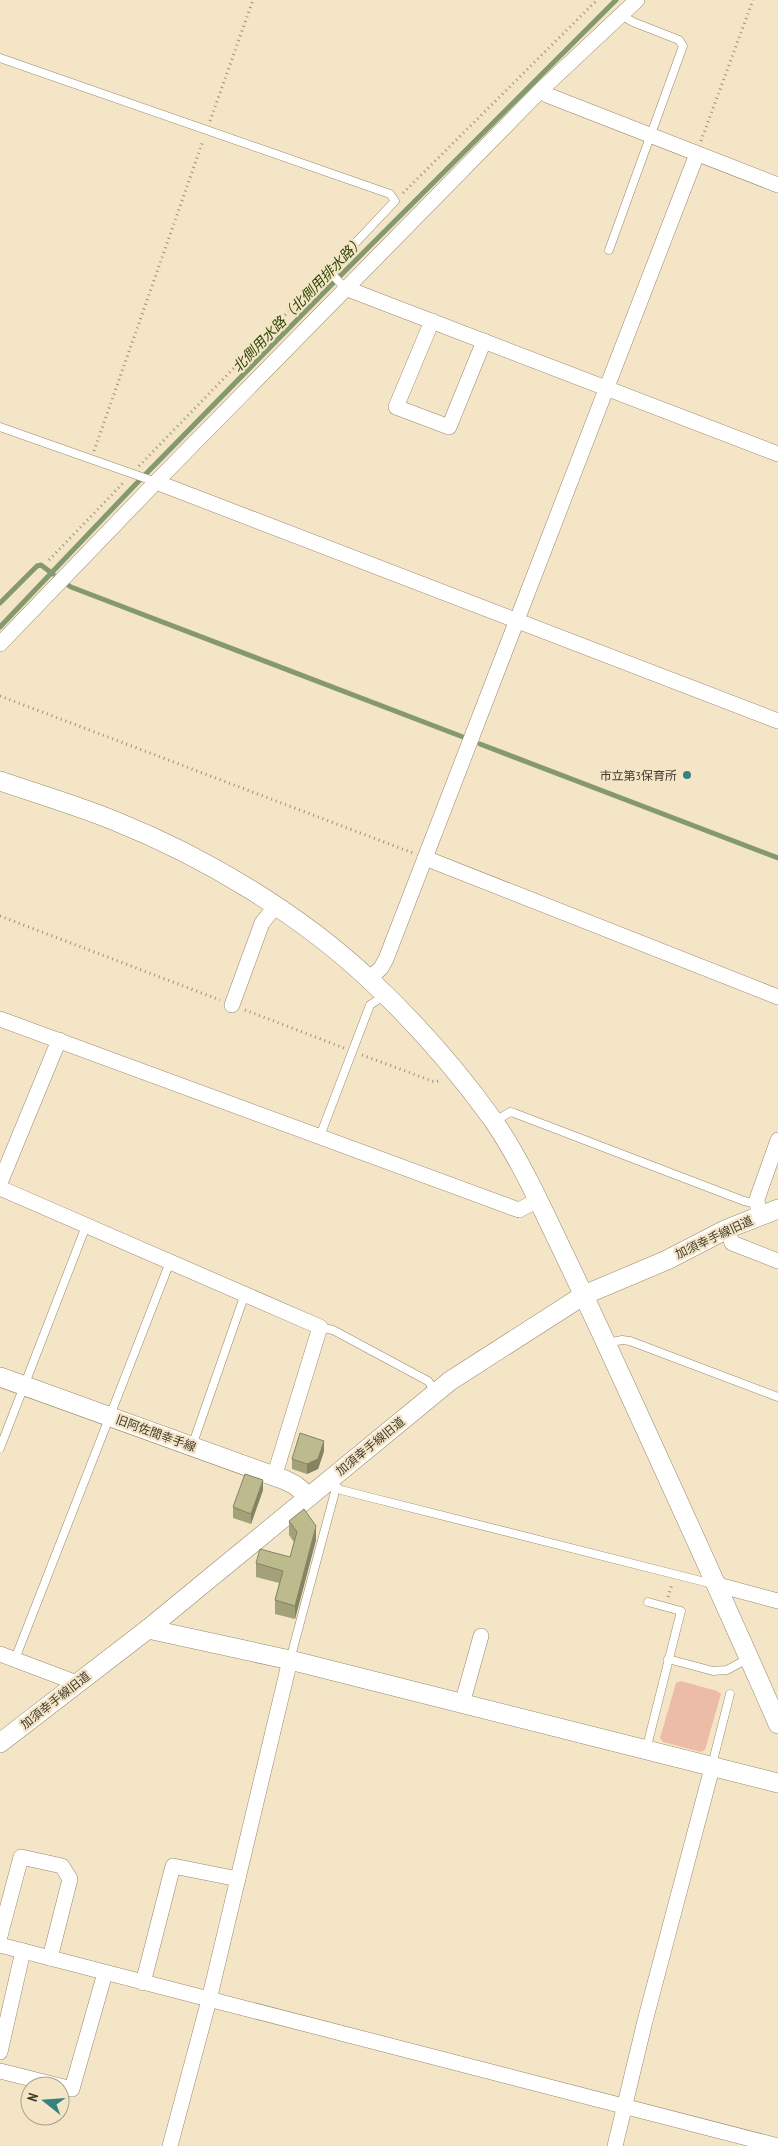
<svg xmlns="http://www.w3.org/2000/svg" width="778" height="2146" font-family="'PT Sans Narrow','Noto Sans JP',sans-serif">
  <style>
    .green { fill: #edbca9 }
    .lines { fill: none; stroke-linecap: round; stroke-linejoin: round }
    .stream { stroke: #859970; stroke-width: 5 }
    .service-casing { stroke: #97896d; stroke-width: 9 }
    .minor-casing { stroke: #97896d; stroke-width: 16 }
    .tertiary-casing { stroke: #97896d; stroke-width: 20 }
    .path { stroke: #9b907b; stroke-width: 3; stroke-dasharray: 1 4; stroke-linecap: butt }
    .service { stroke: #fff; stroke-width: 8 }
    .minor { stroke: #fff; stroke-width: 15 }
    .tertiary { stroke: #fff; stroke-width: 19 }
    .wall { fill: #a2a179 }
    .shaded-wall { fill: #848363 }
    .building { fill: #bcbb8d; stroke: #848363 }
    .poi-dot { fill: #388181; stroke: #f4e5c7; stroke-width: 2 }
    .labels { text-anchor: middle; dominant-baseline: central; stroke-width: 4.5; stroke-linejoin: round; paint-order: stroke }
    .poi-label { font-size: 12px; fill: #3f392d; stroke: #f4e5c7; text-anchor: end }
    .street-label { font-size: 12px; fill: #3f392d; stroke: #f4e5c7 }
    .water-label { font-size: 14px; font-style: italic; fill: #304909; stroke: #f4e5c7 }
  </style>
  <rect width="100%" height="100%" fill="#f4e5c7"/>
  <polygon class="green" points="681,1681 717,1691 721,1694 705,1750 701,1752 663,1742 660,1738 676,1683"/>
  <g class="lines">
    <g class="stream">
      <polyline points="62,581 71,587 463,737"/>
      <polyline points="0,603 37,566 41,565 53,574"/>
      <polyline points="0,627 134,486 345,271 616,0"/>
      <polyline points="480,744 778,858"/>
    </g>
    <g class="service-casing">
      <g id="service">
        <polyline points="0,58 390,194 395,201 329,271 345,288"/>
        <polyline points="609,250 683,46 679,40 633,22 621,15"/>
        <polyline points="0,427 156,482"/>
        <polyline points="494,1122 510,1112 514,1113 744,1201 758,1204"/>
        <polyline points="320,1136 370,1005 385,995"/>
        <polyline points="320,1327 333,1330 428,1381 436,1392"/>
        <polyline points="607,1343 622,1340 630,1341 778,1397"/>
        <polyline points="192,1446 245,1294"/>
        <polyline points="0,1448 86,1226"/>
        <polyline points="330,1481 341,1490 713,1584"/>
        <polyline points="15,1659 170,1262"/>
        <polyline points="668,1659 713,1671 727,1670 749,1658"/>
        <polyline points="290,1660 336,1488"/>
        <polyline points="646,1750 681,1611 648,1602"/>
        <polyline points="712,1765 730,1694"/>
      </g>
    </g>
    <g class="minor-casing">
      <g id="minor">
        <polyline points="542,89 547,95 778,185"/>
        <polyline points="345,288 778,454"/>
        <polyline points="432,321 396,407 449,427 484,341"/>
        <polyline points="156,482 778,721"/>
        <polyline points="0,644 156,482 542,89 637,0"/>
        <polyline points="425,858 778,997"/>
        <polyline points="369,979 381,968 386,959 697,154"/>
        <polyline points="232,1005 262,923 275,907"/>
        <polyline points="0,1019 519,1210 538,1200"/>
        <polyline points="0,1183 59,1040"/>
        <polyline points="0,1188 320,1327 274,1477"/>
        <polyline points="763,1215 758,1209 757,1199 778,1140"/>
        <polyline points="727,1229 732,1243 778,1261"/>
        <polyline points="718,1585 778,1601"/>
        <polyline points="0,1654 77,1683"/>
        <polyline points="462,1704 481,1636"/>
        <polyline points="0,1936 21,1857 62,1866 70,1879 50,1958"/>
        <polyline points="0,1945 778,2146"/>
        <polyline points="143,1983 173,1866 238,1879"/>
        <polyline points="0,2052 23,1951"/>
        <polyline points="0,2071 72,2089 105,1973"/>
        <polyline points="170,2146 209,2000 290,1660"/>
        <polyline points="615,2146 645,2021 712,1768"/>
      </g>
    </g>
    <g class="tertiary-casing">
      <g id="tertiary">
        <path d="M0,781c38,13 78,25 115,40 90,36 185,93 255,159 45,42 87,90 123,140 24,35 43,75 61,113 27,56 53,112 79,169 49,107 98,214 145,322"/>
        <polyline points="0,1377 285,1480 295,1485 308,1496"/>
        <polyline points="148,1629 290,1660 778,1783"/>
        <polyline points="0,1743 148,1629 450,1381 584,1295 667,1260 727,1229 778,1209"/>
      </g>
    </g>
    <g class="path">
      <polyline points="210,121 253,0"/>
      <polyline points="701,141 753,0"/>
      <polyline points="403,193 597,0"/>
      <polyline points="94,451 203,141"/>
      <polyline points="139,466 321,278"/>
      <polyline points="49,560 125,481"/>
      <polyline points="0,696 413,853"/>
      <polyline points="0,916 220,1000"/>
      <polyline points="245,1010 344,1048"/>
      <polyline points="362,1055 435,1082 442,1080"/>
      <polyline points="668,1597 672,1584"/>
    </g>
    <use href="#service" class="service"/>
    <use href="#minor" class="minor"/>
    <use href="#tertiary" class="tertiary"/>
  </g>
  <g class="wall">
    <polygon points="324,1451 318,1469 307,1474 292,1469 292,1459"/>
    <polygon points="263,1490 251,1524 233,1518 233,1507"/>
    <polygon points="289,1521 316,1540 295,1619 275,1614 275,1600 279,1583 256,1577 256,1563 290,1557 294,1542 289,1535"/>
  </g>
  <g class="shaded-wall">
    <polygon points="324,1441 324,1451 318,1469 307,1474 307,1464"/>
    <polygon points="263,1480 263,1490 251,1524 251,1514"/>
    <polygon points="316,1526 316,1540 295,1619 295,1606"/>
  </g>
  <g class="building">
    <polygon points="300,1433 324,1441 318,1459 307,1464 292,1459"/>
    <polygon points="245,1474 263,1480 251,1514 233,1507"/>
    <polygon points="304,1509 316,1526 295,1606 275,1600 283,1571 256,1563 260,1549 290,1557 297,1532 289,1521"/>
  </g>
  <circle class="poi-dot" cx="687" cy="775" r="5"/>
  <g class="labels">
    <g class="poi-label">
      <text x="677" y="775">市立第3保育所</text>
    </g>
    <g class="street-label">
      <text transform="translate(714 1237) rotate(-25)">加須幸手線旧道</text>
      <text transform="translate(156 1433) rotate(20)">旧阿佐間幸手線</text>
      <text transform="translate(370 1446) rotate(-39)">加須幸手線旧道</text>
      <text transform="translate(55 1700) rotate(-38)">加須幸手線旧道</text>
    </g>
    <g class="water-label">
      <text transform="translate(298 304) rotate(-46)">北側用水路（北側用排水路）</text>
    </g>
  </g>
  <g transform="translate(45 2101) rotate(287)"><circle r="24" fill="#f4e5c7" stroke="#aca089"/>
  <path d="M0-4L9 19L0 12L-9 19Z" fill="#388181"/>
  <text y="-8" font-size="14" font-weight="bold" text-anchor="middle" fill="#3f392d">N</text>
  </g>
</svg>
